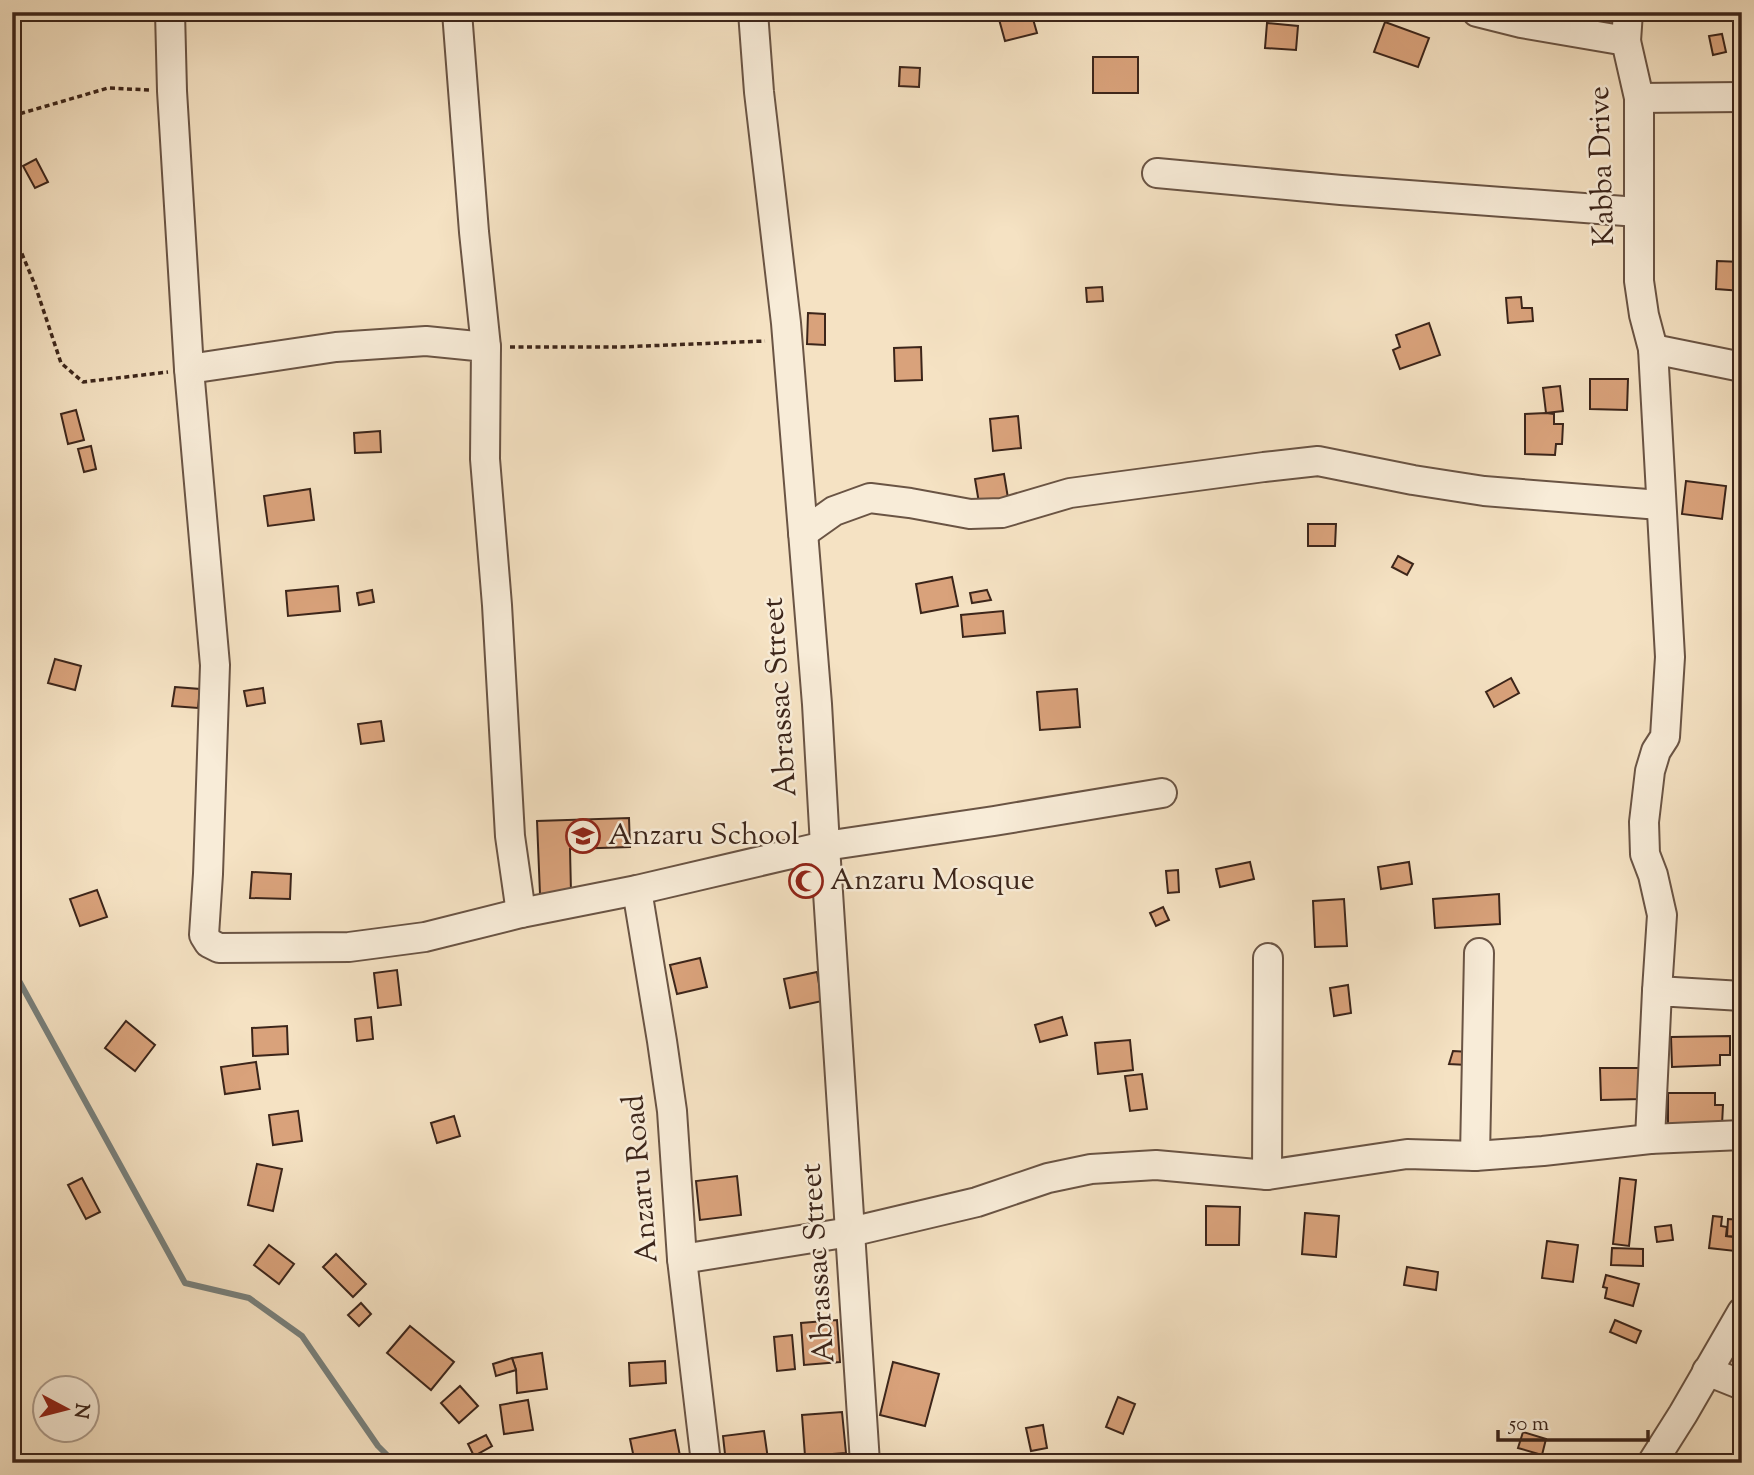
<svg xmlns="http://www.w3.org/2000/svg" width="1754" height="1475" font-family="'Sorts Mill Goudy',serif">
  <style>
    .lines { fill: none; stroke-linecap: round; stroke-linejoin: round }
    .stream { stroke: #78807c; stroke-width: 6 }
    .building { fill: #d9a27b; stroke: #3c251a; stroke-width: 2 }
    .minor-casing { stroke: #6a5444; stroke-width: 32 }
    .path { stroke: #3c251a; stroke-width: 3.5; stroke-dasharray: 5 3.5; stroke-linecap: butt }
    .minor { stroke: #f8ecd8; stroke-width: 28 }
    .labels { text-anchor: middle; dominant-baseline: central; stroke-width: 5; stroke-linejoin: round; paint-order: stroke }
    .street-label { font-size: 30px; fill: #3c251a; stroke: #f8ecd8 }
    .poi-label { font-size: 30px; fill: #3c251a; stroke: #f8ecd8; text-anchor: start }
  </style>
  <rect width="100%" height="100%" fill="#f5e2c3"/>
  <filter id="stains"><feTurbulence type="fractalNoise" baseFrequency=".00286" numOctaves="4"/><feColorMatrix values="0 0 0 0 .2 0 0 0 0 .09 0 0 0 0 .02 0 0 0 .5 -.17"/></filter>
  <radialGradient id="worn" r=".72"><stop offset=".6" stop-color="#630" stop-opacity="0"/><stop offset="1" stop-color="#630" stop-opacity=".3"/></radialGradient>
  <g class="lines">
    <polyline class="stream" points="12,968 185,1283 249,1298 302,1336 378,1446 395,1463"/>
  </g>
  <g class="building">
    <polygon points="997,12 1031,12 1037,33 1005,41"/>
    <polygon points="1051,12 1066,12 1056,20"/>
    <rect x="1718" y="12" width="18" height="3"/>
    <polygon points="1385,22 1429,38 1418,67 1374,52"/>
    <polygon points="1267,23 1298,26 1296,50 1265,48"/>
    <polygon points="1722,34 1726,52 1713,55 1709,36"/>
    <rect x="1093" y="57" width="45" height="36"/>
    <polygon points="900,67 920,68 919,87 899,86"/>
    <polygon points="36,159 48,182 35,188 23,166"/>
    <polygon points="1717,261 1742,262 1742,291 1716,289"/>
    <polygon points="1102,287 1103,301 1087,302 1086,288"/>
    <polygon points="1521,297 1522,308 1532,308 1533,321 1508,323 1506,298"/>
    <polygon points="808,313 825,314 825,345 807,344"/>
    <polygon points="1429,323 1440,355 1400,369 1393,350 1400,347 1396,335"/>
    <polygon points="921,347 922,380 895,381 894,348"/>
    <polygon points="1590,379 1628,379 1627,410 1590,409"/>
    <polygon points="1560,386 1563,411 1546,413 1543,388"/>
    <polygon points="76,410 84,440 68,444 61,414"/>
    <polygon points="1546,413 1554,414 1554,424 1563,424 1562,444 1556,444 1555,455 1525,454 1525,414"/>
    <polygon points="1018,416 1021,448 993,451 990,419"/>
    <polygon points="380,431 381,452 355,453 354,433"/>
    <polygon points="91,446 96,469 84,472 78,449"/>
    <polygon points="1004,474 1009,504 980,509 975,479"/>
    <polygon points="1686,481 1726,486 1722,519 1682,514"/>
    <polygon points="310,489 314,520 268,526 264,496"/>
    <polygon points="1308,524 1336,524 1335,546 1308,546"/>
    <polygon points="1398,556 1413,564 1407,575 1392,567"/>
    <polygon points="952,577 958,606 921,613 916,584"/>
    <polygon points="338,586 340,611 288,616 286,591"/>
    <polygon points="372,590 374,602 359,605 357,593"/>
    <polygon points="987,590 991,600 972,603 970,593"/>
    <polygon points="1003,611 1005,633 963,637 961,615"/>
    <polygon points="55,659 81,666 75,690 48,683"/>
    <polygon points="1511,678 1519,693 1494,707 1486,692"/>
    <polygon points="175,687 200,689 198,708 172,706"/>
    <polygon points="263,688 265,703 247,706 244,691"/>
    <polygon points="1077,689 1080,727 1040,730 1037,692"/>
    <polygon points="381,721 384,741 361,744 358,724"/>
    <polygon points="629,818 630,847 570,849 571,892 540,894 537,821"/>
    <polygon points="1250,862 1254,879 1220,887 1216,869"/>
    <polygon points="1409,862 1412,884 1381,889 1378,867"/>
    <polygon points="1178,870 1179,892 1168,893 1166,871"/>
    <polygon points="252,872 291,874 290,899 250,898"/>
    <polygon points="97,890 107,917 80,926 70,899"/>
    <polygon points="1499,894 1500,924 1435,928 1433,899"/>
    <polygon points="1344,899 1347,946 1315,947 1313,901"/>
    <polygon points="1163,907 1169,920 1156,926 1150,913"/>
    <polygon points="700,958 707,987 677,994 670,965"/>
    <polygon points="397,970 401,1005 378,1008 374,973"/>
    <polygon points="817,972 822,1001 790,1008 784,979"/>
    <polygon points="1348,985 1351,1013 1334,1016 1330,988"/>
    <polygon points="371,1017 373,1039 357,1041 355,1019"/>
    <polygon points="1062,1017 1067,1035 1040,1042 1035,1025"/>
    <polygon points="126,1021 155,1045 135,1071 105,1048"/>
    <polygon points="287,1026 288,1054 253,1056 252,1028"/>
    <polygon points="1730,1036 1730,1055 1720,1055 1720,1065 1672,1067 1671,1037"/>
    <polygon points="1130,1040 1133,1070 1098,1074 1095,1043"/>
    <polygon points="1453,1051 1469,1052 1467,1065 1449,1064"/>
    <polygon points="256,1062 260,1089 225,1094 221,1067"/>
    <polygon points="1600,1068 1641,1068 1641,1099 1601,1100"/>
    <polygon points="1142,1074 1147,1109 1130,1111 1125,1076"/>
    <polygon points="1668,1093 1715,1093 1715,1105 1723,1105 1722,1125 1668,1125"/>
    <polygon points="298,1111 302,1141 273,1145 269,1115"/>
    <polygon points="454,1116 460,1136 437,1143 431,1123"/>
    <polygon points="257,1164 282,1169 273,1211 248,1205"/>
    <polygon points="737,1176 741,1215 700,1220 696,1181"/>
    <polygon points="82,1178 100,1212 86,1219 68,1185"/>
    <polygon points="1620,1178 1636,1180 1629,1246 1613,1244"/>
    <polygon points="1206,1206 1240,1207 1239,1245 1206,1245"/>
    <polygon points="1305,1213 1339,1216 1336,1257 1302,1254"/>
    <polygon points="1713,1216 1722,1217 1721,1226 1727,1227 1726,1236 1736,1237 1735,1251 1709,1248"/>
    <polygon points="1728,1219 1741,1220 1740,1237 1727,1236"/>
    <polygon points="1671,1225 1673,1240 1657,1242 1655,1227"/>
    <polygon points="1741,1225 1742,1225 1742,1252 1737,1252"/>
    <polygon points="1547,1241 1578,1245 1573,1282 1542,1278"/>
    <polygon points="269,1245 294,1264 279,1284 254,1265"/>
    <polygon points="1612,1248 1643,1249 1643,1266 1611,1265"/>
    <polygon points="336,1254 366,1284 353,1297 323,1267"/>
    <polygon points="1407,1267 1438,1272 1436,1290 1404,1285"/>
    <polygon points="1606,1275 1639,1284 1633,1306 1605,1298 1607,1288 1603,1287"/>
    <polygon points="361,1303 371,1314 359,1326 348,1315"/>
    <polygon points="837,1320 840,1362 804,1365 801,1323"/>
    <polygon points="1615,1320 1641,1331 1636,1343 1610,1332"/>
    <polygon points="410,1326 454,1362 431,1390 387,1353"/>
    <polygon points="792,1335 795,1369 777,1371 774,1337"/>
    <polygon points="542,1353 547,1389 517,1393 516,1370 512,1358"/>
    <polygon points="512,1358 516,1370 496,1376 493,1364"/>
    <polygon points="665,1361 666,1383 630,1386 629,1363"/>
    <polygon points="893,1362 939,1374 925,1426 880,1415"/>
    <polygon points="460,1386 478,1406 459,1423 441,1403"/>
    <polygon points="1118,1397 1135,1404 1123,1434 1106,1427"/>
    <polygon points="528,1400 533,1430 504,1434 500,1405"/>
    <polygon points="842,1412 846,1453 805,1456 802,1415"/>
    <polygon points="1043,1425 1047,1448 1031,1451 1026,1428"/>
    <polygon points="675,1430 680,1456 648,1463 635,1463 630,1439"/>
    <polygon points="764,1431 768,1459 726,1463 723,1436"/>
    <polygon points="1523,1432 1546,1439 1542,1455 1518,1448"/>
    <polygon points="486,1435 492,1446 474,1456 468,1444"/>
    <polygon points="852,1458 853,1463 811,1463"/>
  </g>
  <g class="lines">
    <g class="minor-casing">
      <g id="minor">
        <polyline points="170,12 172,91 189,369 215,665 208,874 204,935 209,943 219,948 349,947 425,937 521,913 637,890 825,846 994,821 1162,793"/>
        <polyline points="457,12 474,232 486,347"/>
        <polyline points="753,12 759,92 786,323 817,704 825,846 865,1463"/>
        <polyline points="1477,12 1521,23 1626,41 1639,98 1639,281 1644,315 1653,349 1670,657 1665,737 1656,751 1650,771 1644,822 1645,854 1653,875 1662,915 1657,991"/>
        <polyline points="1626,41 1628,12"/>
        <polyline points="1639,98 1742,97"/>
        <polyline points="1157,173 1341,190 1638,212"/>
        <polyline points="1653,349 1742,367"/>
        <polyline points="189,369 336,347 426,341 486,347 485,459 497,605 510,836 521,913"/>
        <polyline points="803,533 834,511 870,498 910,503 970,514 1002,513 1070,493 1264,467 1318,461 1413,480 1484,491 1660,505"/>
        <polyline points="637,890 662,1041 672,1111 682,1259 706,1463"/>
        <polyline points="1650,1139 1657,991 1742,996"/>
        <polyline points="1475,1156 1479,953"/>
        <polyline points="1267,1175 1268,958"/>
        <polyline points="682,1259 850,1232 977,1202 1048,1178 1091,1169 1156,1165 1267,1175 1407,1154 1475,1156 1543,1151 1650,1139 1742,1135"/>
        <polyline points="1707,1371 1742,1385"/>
        <polyline points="1652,1463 1683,1414 1742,1312"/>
      </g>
    </g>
    <g class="path">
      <polyline points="12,116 108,88 149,90"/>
      <polyline points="12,230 35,285 61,363 83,382 168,372"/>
      <polyline points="510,347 621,347 765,341"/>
    </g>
    <use href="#minor" class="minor"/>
  </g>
  <defs>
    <g id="school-ring" transform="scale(1.75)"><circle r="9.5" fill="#f8ecd8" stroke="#8f2418" stroke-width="1.5"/><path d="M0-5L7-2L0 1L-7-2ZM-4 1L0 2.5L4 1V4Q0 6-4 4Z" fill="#8f2418"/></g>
    <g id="mosque-ring" transform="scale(1.75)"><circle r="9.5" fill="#f8ecd8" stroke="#8f2418" stroke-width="1.5"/><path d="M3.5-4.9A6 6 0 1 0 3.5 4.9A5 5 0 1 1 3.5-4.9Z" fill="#8f2418"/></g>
  </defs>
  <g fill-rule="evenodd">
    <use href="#school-ring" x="583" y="836"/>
    <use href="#mosque-ring" x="806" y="881"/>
  </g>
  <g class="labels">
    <g class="street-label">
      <text transform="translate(1603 166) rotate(-92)">Kabba Drive</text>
      <text transform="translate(781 697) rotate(-94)">Abrassac Street</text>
      <text transform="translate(642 1179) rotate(-95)">Anzaru Road</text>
      <text transform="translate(819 1263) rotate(-94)">Abrassac Street</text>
    </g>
    <g class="poi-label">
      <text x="608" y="836">Anzaru School</text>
      <text x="830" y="881">Anzaru Mosque</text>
    </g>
  </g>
  <rect width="1754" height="1475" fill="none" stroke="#f5e2c3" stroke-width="42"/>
  <rect x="14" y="14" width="1726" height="1447" fill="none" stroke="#3c251a" stroke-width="3.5"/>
  <rect x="21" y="21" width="1712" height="1433" fill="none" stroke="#3c251a" stroke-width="2"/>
  <g transform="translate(66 1409) rotate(97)"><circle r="33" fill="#f8ecd8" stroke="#ad9c8c" stroke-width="2"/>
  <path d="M0-5L12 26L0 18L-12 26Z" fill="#8f2418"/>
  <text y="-10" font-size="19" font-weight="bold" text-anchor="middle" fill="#3c251a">N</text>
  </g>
  <path d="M1498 1430v10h150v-10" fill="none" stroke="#3c251a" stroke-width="3.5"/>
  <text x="1509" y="1430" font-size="21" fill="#3c251a" stroke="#f8ecd8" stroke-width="5" paint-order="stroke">50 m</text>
  <rect width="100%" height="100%" filter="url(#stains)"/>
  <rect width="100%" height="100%" fill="url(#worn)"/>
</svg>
